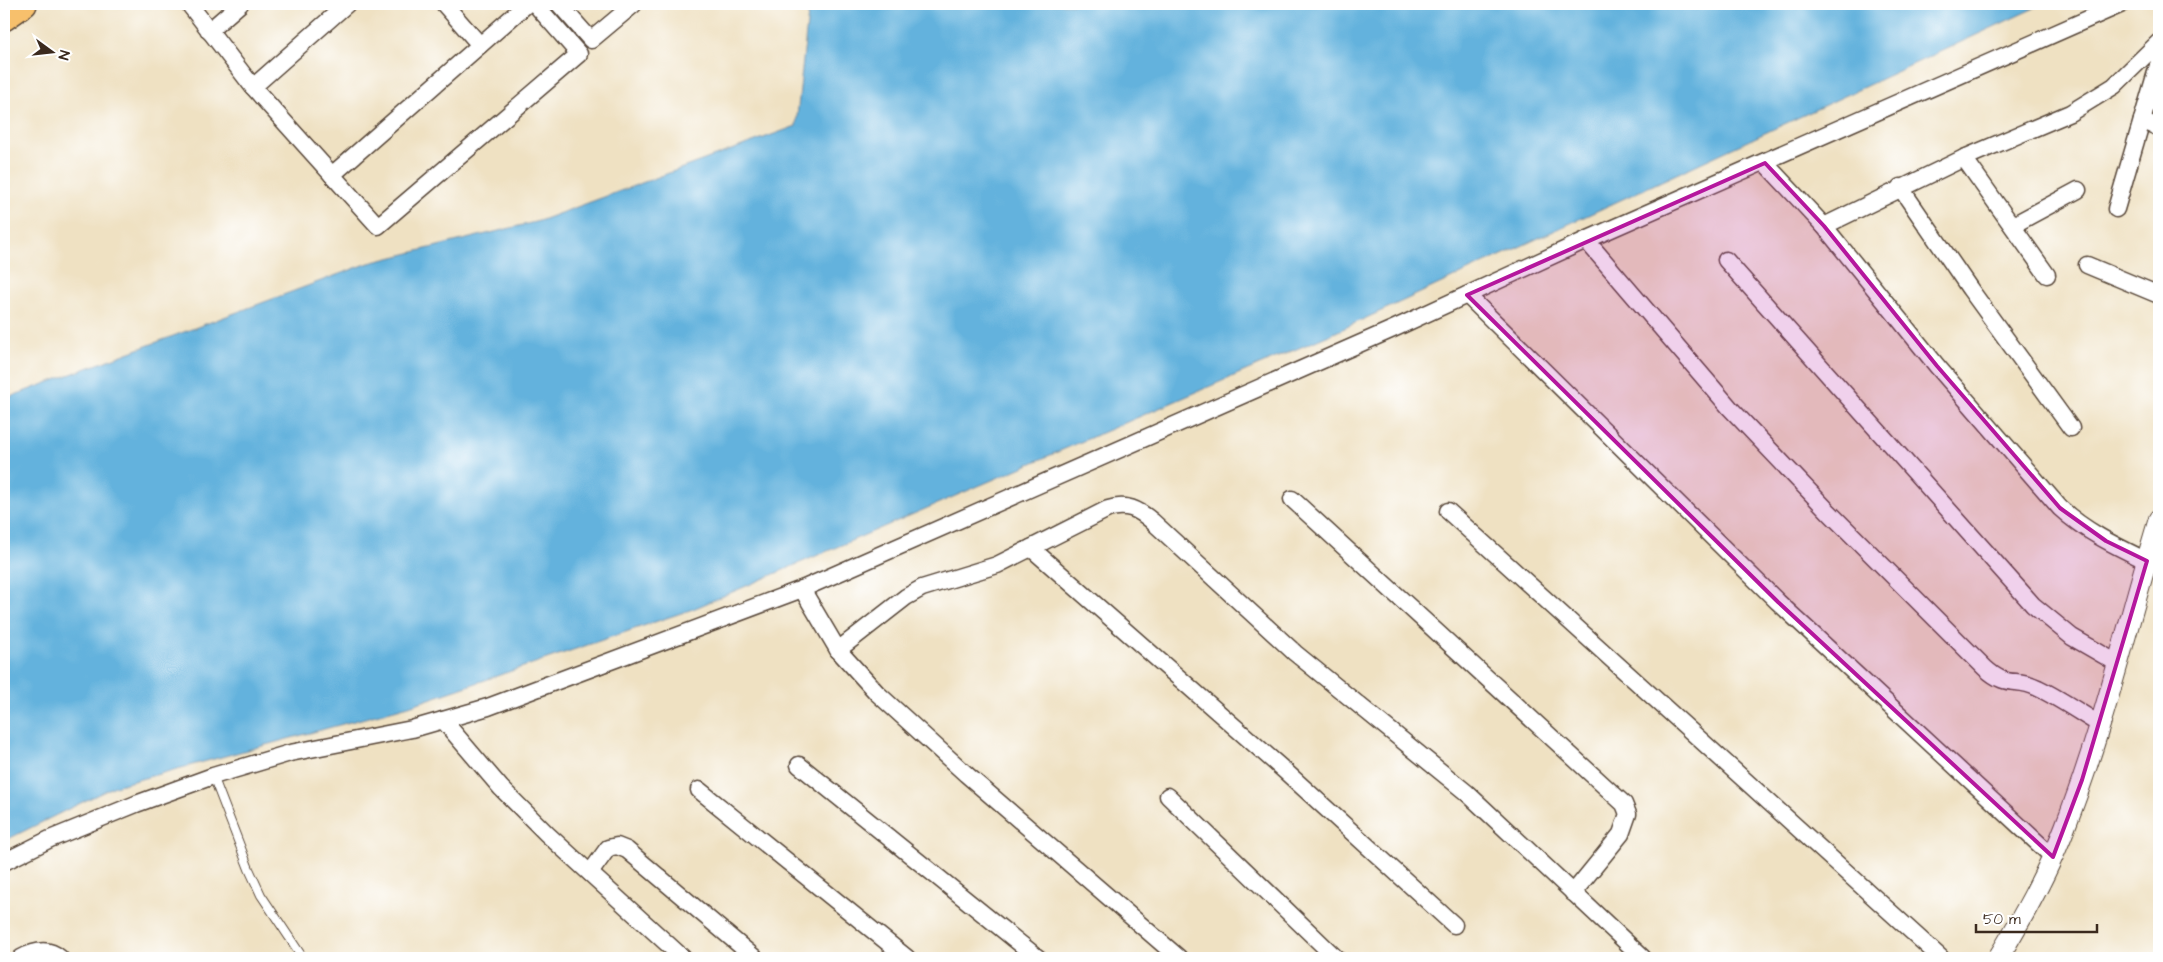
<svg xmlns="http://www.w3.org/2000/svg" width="2163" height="962" font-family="'Architects Daughter',sans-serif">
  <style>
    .water { fill: #63b2dd; stroke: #4f6e7e }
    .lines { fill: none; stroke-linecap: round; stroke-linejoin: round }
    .service-casing { stroke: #564537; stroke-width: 10 }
    .minor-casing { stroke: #564537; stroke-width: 19 }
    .tertiary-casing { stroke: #564537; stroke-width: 22 }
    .primary-casing { stroke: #564537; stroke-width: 28 }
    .service { stroke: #fff; stroke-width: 8 }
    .minor { stroke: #fff; stroke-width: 16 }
    .tertiary { stroke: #fff; stroke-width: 20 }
    .primary { stroke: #f7c06c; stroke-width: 25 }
    .marked { fill: #b5179e; fill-opacity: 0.2; stroke: #b5179e; stroke-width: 4; stroke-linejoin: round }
  </style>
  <rect width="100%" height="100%" fill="#fff"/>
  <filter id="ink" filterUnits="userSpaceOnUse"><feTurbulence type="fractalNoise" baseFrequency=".02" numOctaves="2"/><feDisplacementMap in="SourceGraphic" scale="10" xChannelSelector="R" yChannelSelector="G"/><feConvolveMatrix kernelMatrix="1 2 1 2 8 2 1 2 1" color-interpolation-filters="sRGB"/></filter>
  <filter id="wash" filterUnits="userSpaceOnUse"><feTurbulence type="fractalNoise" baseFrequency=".0096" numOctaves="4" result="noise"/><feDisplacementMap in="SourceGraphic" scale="20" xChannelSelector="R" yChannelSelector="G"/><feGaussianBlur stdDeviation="1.12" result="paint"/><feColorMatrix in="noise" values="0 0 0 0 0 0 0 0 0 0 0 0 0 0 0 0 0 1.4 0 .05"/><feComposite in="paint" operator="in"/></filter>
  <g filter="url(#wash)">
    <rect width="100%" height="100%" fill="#efe1c2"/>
    <polygon class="water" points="809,4 2043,4 1336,332 693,609 409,706 115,786 4,841 4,399 369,263 539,221 796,126"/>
  </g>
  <g filter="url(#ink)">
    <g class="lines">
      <g class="service-casing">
        <polyline id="service" points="213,776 249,869 261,895 303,958"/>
      </g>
      <g class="minor-casing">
        <g id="minor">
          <polyline points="189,4 253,87 378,226 579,54 535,4"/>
          <polyline points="444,4 480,45"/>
          <polyline points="559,4 591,40 634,4"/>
          <polyline points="209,31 240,4"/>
          <polyline points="253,87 347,4"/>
          <polyline points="2142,120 2159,128"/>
          <polyline points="1964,158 2047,275"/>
          <path d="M1765,163l59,63 113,140 123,142c26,24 56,38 87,53"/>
          <polyline points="332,175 527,4"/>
          <polyline points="1900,187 1970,289 2071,428"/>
          <polyline points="2116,209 2159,62"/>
          <polyline points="2013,225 2078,190"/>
          <polyline points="1824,226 1964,158 2070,113 2114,86 2159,42"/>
          <path d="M1586,240l144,168 99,104 156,156c24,22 30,8 53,20 21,10 41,24 61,36"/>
          <polyline points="1726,260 2033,605 2072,637 2117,663"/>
          <polyline points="2087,265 2159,295"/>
          <polyline points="1467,295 1778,602 2053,857"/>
          <polyline points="1292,499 1624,804 1628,814 1621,834 1573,893"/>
          <polyline points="1448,511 1941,958"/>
          <polyline points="1031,548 1285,771 1454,925"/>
          <polyline points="802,589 838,650 877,693 966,774 1179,958"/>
          <path d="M838,650l68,-53 16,-9 75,-23 111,-56c18,-6 30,0 44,12l143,132 172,140 176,165"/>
          <polyline points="443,720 501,788 547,834 683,958"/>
          <polyline points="799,765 1038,958"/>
          <polyline points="699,790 907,958"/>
          <polyline points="1168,796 1336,958"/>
          <polyline points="4,862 50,839 136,804 213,776 290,753 412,729 488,707 802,589 1393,329 1586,240 2122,4"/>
          <polyline points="590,873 608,848 617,846 627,850 755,958"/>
          <path d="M21,958c13,-7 27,-11 39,0"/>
        </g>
      </g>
      <g class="tertiary-casing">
        <path id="tertiary" d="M1998,958c25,-41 50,-86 67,-131 39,-100 63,-206 94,-308"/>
      </g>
      <g class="primary-casing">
        <polyline id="primary" points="4,18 24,4"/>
      </g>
      <use href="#service" class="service"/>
      <use href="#minor" class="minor"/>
      <use href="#tertiary" class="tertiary"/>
      <use href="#primary" class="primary"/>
    </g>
  </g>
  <path class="marked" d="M1765,163l59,63 113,140 123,142 46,33 41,20 -65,219 -29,77 -275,-255 -311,-307z"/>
  <rect width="2163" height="962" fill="none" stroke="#fff" stroke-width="20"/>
  <g transform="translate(52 52) rotate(105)" stroke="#ffffff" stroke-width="4" paint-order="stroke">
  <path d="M0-4L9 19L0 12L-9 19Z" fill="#3b2a1e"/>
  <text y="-8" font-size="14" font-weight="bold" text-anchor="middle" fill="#3b2a1e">N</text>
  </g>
  <path d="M1976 924v8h121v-8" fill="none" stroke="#3b2a1e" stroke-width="2.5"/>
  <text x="1983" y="924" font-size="15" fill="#3b2a1e" stroke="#ffffff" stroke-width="4" paint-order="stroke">50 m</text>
</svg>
